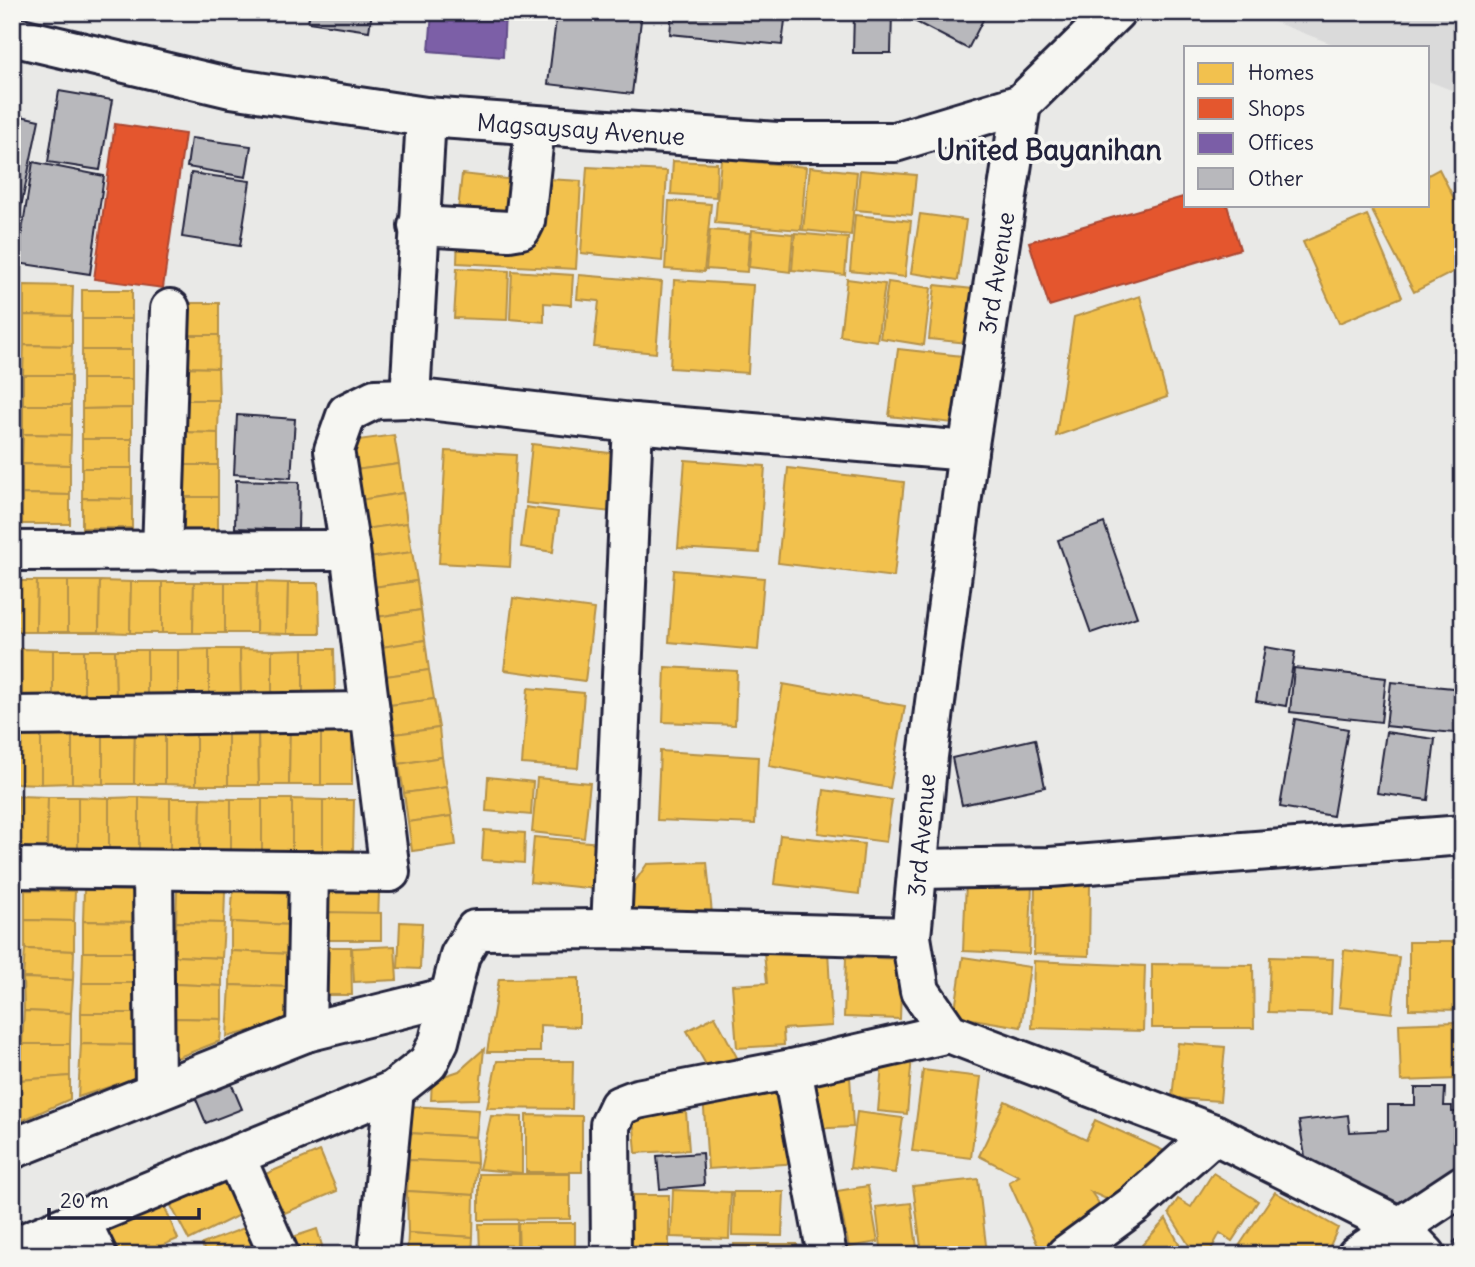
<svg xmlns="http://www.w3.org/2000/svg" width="1475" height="1267" font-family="Delius,sans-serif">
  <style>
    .built { fill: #dadada }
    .homes { fill: #f2c14e; stroke: #b49148; stroke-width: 2 }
    .shops { fill: #e4572e; stroke: #aa4732; stroke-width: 2 }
    .offices { fill: #7b5ea7; stroke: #604c87; stroke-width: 2 }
    .building { fill: #b8b8bc; stroke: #22223b; stroke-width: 2 }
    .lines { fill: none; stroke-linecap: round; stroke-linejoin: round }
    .minor-casing { stroke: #22223b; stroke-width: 44 }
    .major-casing { stroke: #22223b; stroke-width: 44 }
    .minor { stroke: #f6f6f2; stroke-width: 38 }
    .major { stroke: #f6f6f2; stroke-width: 38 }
    .labels { text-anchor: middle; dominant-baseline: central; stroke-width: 7; stroke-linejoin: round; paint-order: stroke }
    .street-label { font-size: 24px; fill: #22223b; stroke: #f6f6f2 }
    .quarter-label { font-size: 28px; font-weight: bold; fill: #22223b; stroke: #f6f6f2 }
  </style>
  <rect width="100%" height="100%" fill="#e9e9e7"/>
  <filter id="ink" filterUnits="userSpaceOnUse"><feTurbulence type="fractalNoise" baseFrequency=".0143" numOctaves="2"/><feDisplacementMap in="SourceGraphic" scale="14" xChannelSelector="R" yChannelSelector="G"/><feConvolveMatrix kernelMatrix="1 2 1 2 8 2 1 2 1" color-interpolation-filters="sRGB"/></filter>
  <g filter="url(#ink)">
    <polygon class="built" points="1248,12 1463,12 1463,128 1454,91 1428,81 1428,47 1340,47"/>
    <g class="homes">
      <polygon points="721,159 806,167 801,230 715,223"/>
      <polygon points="673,161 717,163 716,197 671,194"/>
      <polygon points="587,167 667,171 662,261 581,253"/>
      <polygon points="810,167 857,172 851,235 803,230"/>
      <polygon points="1439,169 1463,216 1463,267 1414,292 1369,205 1428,205 1428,175"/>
      <polygon points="860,170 916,175 912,215 856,210"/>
      <polygon points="462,174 524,181 519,227 457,219"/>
      <polygon points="530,178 581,181 576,269 457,263 458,233 527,237"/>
      <polygon points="669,201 711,204 704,272 665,269"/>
      <polygon points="920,214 966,220 958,280 911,273"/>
      <polygon points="855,215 911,221 905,277 850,271"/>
      <polygon points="1367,215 1402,297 1339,323 1303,242"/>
      <polygon points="710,230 750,233 747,272 706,269"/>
      <polygon points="752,230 793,234 790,272 749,267"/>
      <polygon points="795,233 848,238 845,275 792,270"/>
      <polygon points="457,268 509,271 507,320 454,318"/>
      <polygon points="512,271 573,275 571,305 544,303 544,322 510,319"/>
      <polygon points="579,275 662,282 656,353 594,347 599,301 577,299"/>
      <polygon points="847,279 885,284 877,341 840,336"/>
      <polygon points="674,280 753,285 748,373 670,368"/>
      <polygon points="888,282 931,288 924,345 880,338"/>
      <polygon points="24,285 73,286 72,316 24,315"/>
      <polygon points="935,285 973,289 968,343 929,339"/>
      <rect x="82" y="290" width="50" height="29"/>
      <polygon points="1140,296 1167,397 1056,436 1074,317"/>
      <rect x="175" y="303" width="44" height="32"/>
      <polygon points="24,315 72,316 72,346 24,345"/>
      <rect x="82" y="319" width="50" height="31"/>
      <polygon points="175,335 219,335 218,368 175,367"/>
      <polygon points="24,345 72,346 71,375 23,375"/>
      <polygon points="898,349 962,356 953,423 889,416"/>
      <rect x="82" y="350" width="50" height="29"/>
      <polygon points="175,367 218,368 219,400 175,400"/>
      <rect x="23" y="375" width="48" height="30"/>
      <polygon points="82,379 132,379 132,408 82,409"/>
      <polygon points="175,400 219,400 218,433 175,432"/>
      <polygon points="23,405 71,405 71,435 23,434"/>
      <polygon points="132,408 132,439 82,439 82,409"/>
      <polygon points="175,432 218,433 218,465 175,465"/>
      <polygon points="23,434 71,435 70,465 22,464"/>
      <polygon points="394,435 399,464 355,470 351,441"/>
      <rect x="82" y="439" width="50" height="29"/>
      <polygon points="532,444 618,454 612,512 526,503"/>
      <polygon points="446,451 516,455 510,567 439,563"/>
      <polygon points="685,460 765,466 759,553 678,548"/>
      <polygon points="22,464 70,465 70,495 22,494"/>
      <polygon points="399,464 403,493 360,500 355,470"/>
      <rect x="175" y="465" width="43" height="32"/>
      <polygon points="82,468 132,468 132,499 82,498"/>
      <polygon points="788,468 904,482 894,577 778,563"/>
      <polygon points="403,493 407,523 364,529 360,500"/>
      <polygon points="22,494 70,495 70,524 22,524"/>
      <polygon points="175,497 218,497 218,530 175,529"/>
      <polygon points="82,498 132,499 132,528 82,528"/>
      <polygon points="526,507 558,512 553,552 521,547"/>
      <polygon points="407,523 412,552 369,558 364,529"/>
      <polygon points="412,552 417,581 373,587 369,558"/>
      <polygon points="674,570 764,578 758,650 669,642"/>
      <polygon points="12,581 37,581 36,632 12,632"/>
      <polygon points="37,581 68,581 68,632 36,632"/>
      <polygon points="68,581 100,581 99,632 68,632"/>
      <polygon points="100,581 131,582 130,633 99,632"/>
      <polygon points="417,581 421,610 377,617 373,587"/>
      <polygon points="131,582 162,582 162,633 130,633"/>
      <polygon points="162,582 194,582 193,633 162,633"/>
      <polygon points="194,582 225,582 225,633 193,633"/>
      <polygon points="225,582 257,582 256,633 225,633"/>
      <polygon points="257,582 288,583 287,634 256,633"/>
      <polygon points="288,583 319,583 320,634 287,634"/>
      <polygon points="513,598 594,609 585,681 504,670"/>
      <polygon points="421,610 425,640 382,647 377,617"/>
      <polygon points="425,640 429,670 386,676 382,647"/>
      <rect x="12" y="649" width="10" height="47"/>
      <polygon points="22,649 53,650 53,696 22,696"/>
      <polygon points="209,649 209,696 178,696 178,650"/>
      <polygon points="209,649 240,649 241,696 209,696"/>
      <polygon points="240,649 272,650 272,696 241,696"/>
      <polygon points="303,649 334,649 335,696 303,696"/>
      <polygon points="303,649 303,696 272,696 272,650"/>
      <rect x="53" y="650" width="31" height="46"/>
      <polygon points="84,650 115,650 116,696 84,696"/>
      <polygon points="115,650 147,650 147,696 116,696"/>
      <rect x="147" y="650" width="31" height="46"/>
      <polygon points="665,667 737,671 735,725 663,722"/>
      <polygon points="429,670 434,699 390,705 386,676"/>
      <polygon points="783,684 905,706 890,788 769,766"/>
      <polygon points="528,688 584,693 578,768 522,764"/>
      <polygon points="434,699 439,728 395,734 390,705"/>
      <polygon points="12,725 41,725 41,784 12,783"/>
      <polygon points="41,725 72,725 72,783 41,784"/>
      <polygon points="72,725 103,725 103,784 72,783"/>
      <polygon points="103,725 135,726 134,784 103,784"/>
      <polygon points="165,725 165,784 134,784 135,726"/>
      <polygon points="165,725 196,726 196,785 165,784"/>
      <rect x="196" y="726" width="32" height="59"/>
      <polygon points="228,726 258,726 259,785 228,785"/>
      <polygon points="258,726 290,726 289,785 259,785"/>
      <polygon points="290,726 321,727 321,785 289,785"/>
      <rect x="321" y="727" width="31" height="58"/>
      <polygon points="439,728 442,757 399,764 395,734"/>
      <polygon points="660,751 758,757 755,824 657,820"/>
      <polygon points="442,757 447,787 404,793 399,764"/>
      <polygon points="488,777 533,782 531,815 486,811"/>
      <polygon points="537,778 590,783 584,838 532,832"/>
      <polygon points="447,787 452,816 408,822 404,793"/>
      <polygon points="824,790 892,800 886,842 818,833"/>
      <polygon points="12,796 18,796 17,848 12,848"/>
      <polygon points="18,796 48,797 47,848 17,848"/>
      <polygon points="48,797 78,797 78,849 47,848"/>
      <polygon points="78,797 109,798 109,849 78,849"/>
      <polygon points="139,797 170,798 170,850 139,849"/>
      <polygon points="139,797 139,849 109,849 109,798"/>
      <polygon points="170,798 201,798 200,850 170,850"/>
      <polygon points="201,798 231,799 231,850 200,850"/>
      <polygon points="231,799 262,799 262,851 231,850"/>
      <rect x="262" y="799" width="30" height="52"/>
      <polygon points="292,799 323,800 323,851 292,851"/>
      <polygon points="323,800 354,800 353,851 323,851"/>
      <polygon points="452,816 456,845 412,851 408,822"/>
      <polygon points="484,830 525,833 524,863 482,860"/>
      <polygon points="780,835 864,844 859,894 774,884"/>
      <polygon points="534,837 600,843 596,889 530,882"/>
      <polygon points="707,862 712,914 619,918 624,898 647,864"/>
      <polygon points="966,882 1032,885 1029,954 963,951"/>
      <polygon points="1035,884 1090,885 1089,956 1034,954"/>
      <polygon points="331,885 370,886 369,909 331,910"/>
      <polygon points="326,888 379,890 378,924 326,922"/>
      <polygon points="177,889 225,891 224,923 176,922"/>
      <polygon points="25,890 75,891 74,921 25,920"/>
      <polygon points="84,890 139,891 138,922 83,921"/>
      <polygon points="233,890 291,893 290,925 231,922"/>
      <polygon points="324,912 381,913 381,940 324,940"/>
      <polygon points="25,920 74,921 74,951 25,949"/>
      <polygon points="83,921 138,922 138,952 83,952"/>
      <polygon points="176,922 224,923 222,958 174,956"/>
      <polygon points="231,922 290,925 289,954 231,951"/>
      <polygon points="400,922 422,923 420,969 398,968"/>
      <polygon points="1409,942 1463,942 1463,1010 1409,1009"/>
      <polygon points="395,946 397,980 354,982 352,948"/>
      <polygon points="325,947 351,947 352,995 326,995"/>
      <polygon points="25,949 74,951 73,980 23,978"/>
      <polygon points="828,950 832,1026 783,1029 784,1045 737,1048 732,985 767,983 764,953"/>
      <polygon points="1344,950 1399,957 1392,1013 1339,1007"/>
      <polygon points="231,951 289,954 289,987 230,985"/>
      <polygon points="83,952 138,952 138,983 82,983"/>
      <polygon points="174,956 222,958 222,986 174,984"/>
      <polygon points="846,957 902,959 900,1019 844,1017"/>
      <polygon points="963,957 1030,967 1021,1027 954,1016"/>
      <polygon points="1270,957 1333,959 1331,1014 1268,1012"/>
      <polygon points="1034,961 1145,966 1143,1031 1032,1028"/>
      <polygon points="1152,964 1253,965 1254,1028 1152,1028"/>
      <polygon points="23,978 73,980 71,1013 24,1011"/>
      <polygon points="579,978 579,1027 540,1025 540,1052 487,1052 499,979"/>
      <polygon points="82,983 138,983 137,1013 81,1013"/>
      <polygon points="174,984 222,986 222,1019 174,1018"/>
      <polygon points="230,985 289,987 288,1021 227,1037"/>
      <polygon points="24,1011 71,1013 70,1044 22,1044"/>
      <polygon points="81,1013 137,1013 137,1045 81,1044"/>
      <polygon points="715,1016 740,1063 713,1077 687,1031"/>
      <polygon points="174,1018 222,1019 220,1041 174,1059"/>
      <polygon points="1456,1022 1458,1079 1401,1081 1399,1024"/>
      <polygon points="1178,1043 1225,1047 1220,1101 1172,1098"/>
      <polygon points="22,1044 70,1044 70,1076 20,1080"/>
      <polygon points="81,1044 137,1045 136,1078 78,1097"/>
      <polygon points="484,1049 479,1099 431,1100 432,1080 459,1071"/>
      <polygon points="883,1053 912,1056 907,1114 878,1111"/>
      <polygon points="497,1061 573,1061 572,1109 487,1108"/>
      <polygon points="923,1070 981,1077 971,1158 912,1151"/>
      <polygon points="70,1076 70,1099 21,1121 20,1080"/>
      <polygon points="850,1076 853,1127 808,1129 805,1078"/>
      <polygon points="793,1089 799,1163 708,1169 703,1094"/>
      <polygon points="1005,1101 1086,1140 1095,1120 1178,1157 1134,1197 1121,1190 1115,1203 1091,1192 1103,1209 1040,1250 1009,1182 1019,1176 979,1156"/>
      <polygon points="407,1106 479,1110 476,1137 408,1133"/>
      <polygon points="686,1112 689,1150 636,1153 633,1114"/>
      <polygon points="857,1112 903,1118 895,1173 850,1168"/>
      <polygon points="526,1115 582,1116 582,1172 526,1172"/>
      <polygon points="491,1116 522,1117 522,1173 479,1169"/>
      <polygon points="408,1133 476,1137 477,1163 409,1160"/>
      <polygon points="320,1151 337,1191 280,1215 263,1175"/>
      <polygon points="409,1160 477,1163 474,1195 407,1191"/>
      <polygon points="1213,1173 1258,1201 1232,1241 1220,1233 1208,1255 1195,1255 1169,1213 1178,1199 1191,1207"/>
      <polygon points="479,1174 570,1174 570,1219 479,1220"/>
      <polygon points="223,1175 243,1213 189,1240 169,1202"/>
      <polygon points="978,1179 987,1253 922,1255 913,1186"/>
      <polygon points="868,1186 878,1242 849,1247 837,1191"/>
      <polygon points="673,1190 731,1192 729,1239 671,1237"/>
      <polygon points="407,1191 474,1195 473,1237 408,1233"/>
      <polygon points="733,1192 784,1192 782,1236 732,1235"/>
      <polygon points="1275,1192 1338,1228 1326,1255 1305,1255 1301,1251 1298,1255 1235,1252"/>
      <rect x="624" y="1195" width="45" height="59"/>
      <polygon points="163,1203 178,1239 139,1255 112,1255 101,1228"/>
      <polygon points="911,1203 918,1255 882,1255 876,1207"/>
      <polygon points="1166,1219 1185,1255 1150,1255 1142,1245"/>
      <polygon points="260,1222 270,1248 255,1255 206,1255 202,1244"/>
      <polygon points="518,1223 575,1223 575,1255 519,1255"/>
      <polygon points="479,1224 517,1224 517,1255 480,1255"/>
      <polygon points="317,1229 323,1249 308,1255 289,1255 284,1240"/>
      <polygon points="408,1233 473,1237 472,1255 407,1255"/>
      <polygon points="75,1241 81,1255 44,1255"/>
      <rect x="734" y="1244" width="63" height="11"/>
      <rect x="687" y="1249" width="39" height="6"/>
    </g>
    <g class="shops">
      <polygon points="115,124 185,134 163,288 94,279"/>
      <polygon points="1186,196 1186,205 1227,205 1240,249 1049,306 1029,242"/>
    </g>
    <polygon class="offices" points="432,12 505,12 503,57 429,51"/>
    <g class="building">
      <polygon points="310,12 372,12 369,31 308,22"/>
      <polygon points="557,12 642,12 632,94 548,84"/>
      <polygon points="672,12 786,12 782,45 670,34"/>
      <polygon points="854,12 892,12 891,53 853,53"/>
      <polygon points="897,12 987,12 968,49"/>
      <polygon points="59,91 112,100 100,170 48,162"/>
      <polygon points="12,114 39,120 17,226 12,225"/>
      <polygon points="191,138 251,146 246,177 187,167"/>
      <polygon points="33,162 104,176 90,274 17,263"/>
      <polygon points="191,173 250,181 240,246 182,237"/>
      <polygon points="237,415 295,419 291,478 234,474"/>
      <polygon points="236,480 299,482 298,530 235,528"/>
      <polygon points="1104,523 1137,617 1091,633 1058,540"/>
      <polygon points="1265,647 1295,652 1286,706 1256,701"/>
      <polygon points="1294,668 1386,678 1381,722 1290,712"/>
      <polygon points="1391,682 1463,689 1463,734 1386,726"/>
      <polygon points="1295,719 1348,729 1333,816 1280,807"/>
      <polygon points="1386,732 1435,739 1428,800 1377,793"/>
      <polygon points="1035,739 1045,787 962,805 952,758"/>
      <polygon points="229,1078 242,1109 206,1123 193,1092"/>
      <polygon points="1415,1088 1445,1088 1444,1106 1452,1106 1452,1112 1463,1112 1463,1161 1400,1220 1308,1174 1299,1121 1348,1115 1350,1132 1388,1130 1388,1105 1415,1105"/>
      <polygon points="702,1153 704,1185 660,1189 657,1156"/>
      <polygon points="1463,1234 1463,1252 1454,1242"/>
    </g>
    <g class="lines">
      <g class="minor-casing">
        <g id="minor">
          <polyline points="1021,104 968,451 928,756 911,937 920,991 949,1033 1214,1134 1398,1226 1426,1255"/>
          <polyline points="426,117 410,398 633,423 968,451"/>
          <polyline points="418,226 509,231 521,229 525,221 535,127"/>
          <polyline points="12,551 350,550"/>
          <polyline points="162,552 170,309"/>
          <polyline points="12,716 370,712"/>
          <polyline points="12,868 390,872 350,550 334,450 347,413 375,399 410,398"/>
          <polyline points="919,869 1050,867 1463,835"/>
          <polyline points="153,870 155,1091"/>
          <polyline points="611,929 633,423"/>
          <polyline points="306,1032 309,871"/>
          <polyline points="792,1069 827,1255"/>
          <polyline points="12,1149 306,1032 448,997"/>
          <polyline points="235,1156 279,1255"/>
          <polyline points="80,1220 97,1255"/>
          <polyline points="12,1248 394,1090 428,1063 439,1041 460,955 475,930 611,929 911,937"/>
          <polyline points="378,1255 394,1090"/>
          <polyline points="611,1255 610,1125 619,1106 637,1099 792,1069 949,1033"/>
          <polyline points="1066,1255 1134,1205 1214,1134"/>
          <polyline points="1357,1255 1463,1185"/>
        </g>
      </g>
      <g class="major-casing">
        <polyline id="major" points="12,36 231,88 426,117 777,142 895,142 1021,104 1115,12"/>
      </g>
      <use href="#minor" class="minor"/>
      <use href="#major" class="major"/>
    </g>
  </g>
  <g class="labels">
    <g class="street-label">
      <text transform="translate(581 129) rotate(4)">Magsaysay Avenue</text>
      <text transform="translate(996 273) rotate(-81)">3rd Avenue</text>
      <text transform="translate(921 835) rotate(-85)">3rd Avenue</text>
    </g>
    <g class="quarter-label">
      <text x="1049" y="150">United Bayanihan</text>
    </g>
  </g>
  <rect width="1475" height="1267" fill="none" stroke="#f6f6f2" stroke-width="42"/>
  <rect x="21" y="21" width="1433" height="1225" fill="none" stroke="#22223b" stroke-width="2.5" filter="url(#ink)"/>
  <rect x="1184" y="46" width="245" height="161" fill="#f6f6f2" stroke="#a1a1a9" stroke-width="2"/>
  <rect x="1198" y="63" width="35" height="21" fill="#f2c14e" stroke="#a1a1a9" stroke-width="2"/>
  <text x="1248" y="80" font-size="21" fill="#22223b">Homes</text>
  <rect x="1198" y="98" width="35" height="21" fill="#e4572e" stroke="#a1a1a9" stroke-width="2"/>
  <text x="1248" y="116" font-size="21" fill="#22223b">Shops</text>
  <rect x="1198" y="133" width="35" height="21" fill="#7b5ea7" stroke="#a1a1a9" stroke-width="2"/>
  <text x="1248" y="150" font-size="21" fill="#22223b">Offices</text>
  <rect x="1198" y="168" width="35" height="21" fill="#b8b8bc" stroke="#a1a1a9" stroke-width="2"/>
  <text x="1248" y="186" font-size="21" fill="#22223b">Other</text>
  <path d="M49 1208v10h150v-10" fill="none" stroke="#22223b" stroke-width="3.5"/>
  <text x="60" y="1208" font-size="21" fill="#22223b" stroke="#f6f6f2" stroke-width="5" paint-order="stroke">20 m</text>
</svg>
